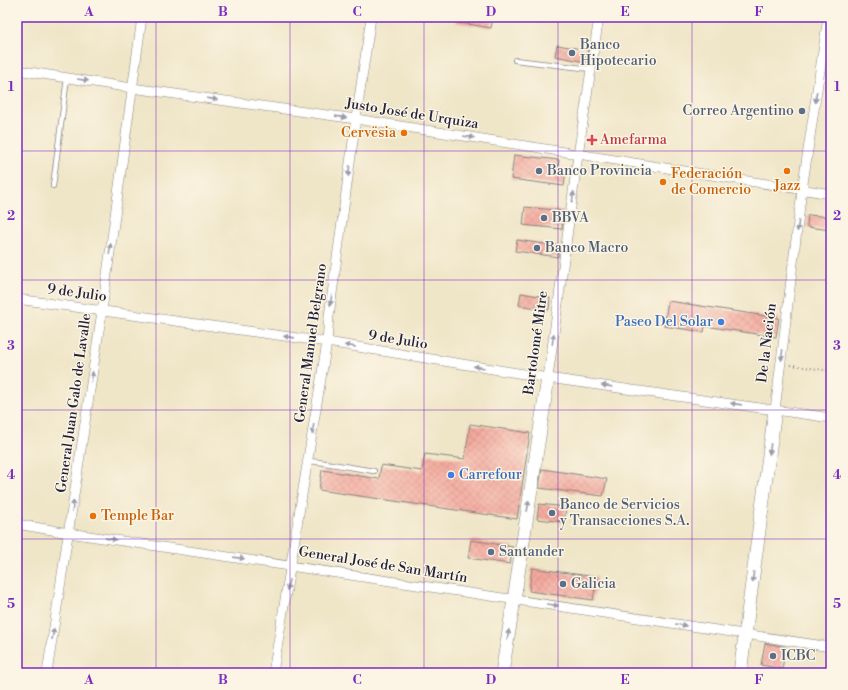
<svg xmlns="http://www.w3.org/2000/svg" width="848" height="690" font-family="'Libre Bodoni',serif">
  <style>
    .building { fill: url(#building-cross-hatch) }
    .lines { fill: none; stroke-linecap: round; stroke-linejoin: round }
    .lane-casing { stroke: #888481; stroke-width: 6 }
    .street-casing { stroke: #888481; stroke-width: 10 }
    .secondary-casing { stroke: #888481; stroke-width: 14 }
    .path { stroke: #888481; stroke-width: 2; stroke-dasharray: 1 3; stroke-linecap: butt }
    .lane { stroke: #fff; stroke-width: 4.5 }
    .street { stroke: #fff; stroke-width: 9 }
    .secondary { stroke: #fff; stroke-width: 13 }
    .oneway { fill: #9c9ca7 }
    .grid { fill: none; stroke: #7b2cbf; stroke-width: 1; stroke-opacity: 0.55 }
    .service-dot { fill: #5c6f8a; stroke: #fcf5e5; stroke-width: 1.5 }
    .food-dot { fill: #e8710a; stroke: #fcf5e5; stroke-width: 1.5 }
    .health-dot { fill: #e0444e; stroke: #fcf5e5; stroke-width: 1.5 }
    .shop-dot { fill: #3f7fe0; stroke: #fcf5e5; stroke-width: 1.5 }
    .labels { text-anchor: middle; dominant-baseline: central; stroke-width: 3; stroke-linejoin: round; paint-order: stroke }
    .service-label { font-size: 14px; fill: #4e5e75; stroke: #fcf5e5; text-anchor: start }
    .street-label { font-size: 14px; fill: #22223b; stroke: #fcf5e5 }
    .food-label { font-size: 14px; fill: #c56008; stroke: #fcf5e5; text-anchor: start }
    .health-label { font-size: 14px; fill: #be3a42; stroke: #fcf5e5; text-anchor: start }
    .shop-label { font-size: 14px; fill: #366cbe; stroke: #fcf5e5; text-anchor: end }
    .neatline { fill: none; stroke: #7b2cbf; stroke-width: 1.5 }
    .grid-label { font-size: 13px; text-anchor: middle; font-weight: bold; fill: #7b2cbf }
  </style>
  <defs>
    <pattern id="building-cross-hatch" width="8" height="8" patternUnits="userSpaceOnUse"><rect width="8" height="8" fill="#f4a99d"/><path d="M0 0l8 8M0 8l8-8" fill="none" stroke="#d19188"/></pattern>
  </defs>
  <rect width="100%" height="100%" fill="#fcf5e5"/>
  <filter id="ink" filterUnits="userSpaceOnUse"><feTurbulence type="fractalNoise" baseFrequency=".025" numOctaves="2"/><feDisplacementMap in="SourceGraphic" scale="8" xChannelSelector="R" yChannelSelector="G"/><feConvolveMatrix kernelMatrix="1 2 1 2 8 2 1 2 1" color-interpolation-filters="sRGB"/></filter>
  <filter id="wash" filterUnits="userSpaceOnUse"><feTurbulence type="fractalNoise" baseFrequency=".012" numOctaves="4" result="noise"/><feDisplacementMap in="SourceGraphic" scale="16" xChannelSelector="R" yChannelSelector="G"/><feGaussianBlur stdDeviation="0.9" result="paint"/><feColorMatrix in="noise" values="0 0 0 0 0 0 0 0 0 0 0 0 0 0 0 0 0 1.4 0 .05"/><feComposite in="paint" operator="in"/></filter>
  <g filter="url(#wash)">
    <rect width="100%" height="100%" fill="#efe5c7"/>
    <g id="blocks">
      <g class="building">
        <polygon points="456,17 493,17 491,28 456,22"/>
        <polygon points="557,45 588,50 586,62 555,56"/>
        <polygon points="514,155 559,160 558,168 566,169 564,186 511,179"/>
        <polygon points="525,207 564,211 562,229 523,225"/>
        <polygon points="808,215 831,217 831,230 807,227"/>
        <polygon points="517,240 559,246 558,257 515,251"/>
        <polygon points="521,293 550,298 549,310 519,305"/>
        <polygon points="668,301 779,318 776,337 705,326 704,332 664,326"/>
        <polygon points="470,424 530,433 517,519 319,490 322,470 379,479 381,465 422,471 425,454 465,459"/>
        <polygon points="542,469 607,479 603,496 539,488"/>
        <polygon points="539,504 566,507 564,522 537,519"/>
        <polygon points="471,540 513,547 510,564 468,558"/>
        <polygon points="532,568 597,577 593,600 529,591"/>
        <polygon points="765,643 786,647 782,669 761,665"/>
      </g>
    </g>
  </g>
  <g filter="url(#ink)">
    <use href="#blocks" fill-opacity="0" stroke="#888481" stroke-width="1"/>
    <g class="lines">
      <g class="lane-casing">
        <g id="lane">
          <polyline points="515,60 591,69"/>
          <polyline points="53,186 67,78"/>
          <polyline points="308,461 319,462 374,471"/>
        </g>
      </g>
      <g class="street-casing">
        <g id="street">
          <polyline points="17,70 132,88 356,119 831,194"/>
          <polyline points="17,299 327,342 548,378 831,418"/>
          <polyline points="548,378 578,155 599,17"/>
          <polyline points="775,410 802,190 828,17"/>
          <polyline points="17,524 69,533 831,647"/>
          <polyline points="47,673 102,311 142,17"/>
          <polyline points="273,673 327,342 329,316 356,119 371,17"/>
        </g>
      </g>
      <g class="secondary-casing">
        <g id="secondary">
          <polyline points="502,673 514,600 548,378"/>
          <polyline points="740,673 775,410"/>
        </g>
      </g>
      <polyline class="path" points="791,365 831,371"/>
      <use href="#lane" class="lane"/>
      <use href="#street" class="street"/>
      <use href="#secondary" class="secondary"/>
    </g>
    <defs><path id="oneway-solid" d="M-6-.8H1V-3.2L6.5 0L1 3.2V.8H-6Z"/></defs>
    <g class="oneway">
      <use href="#oneway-solid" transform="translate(83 80) rotate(9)"/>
      <use href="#oneway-solid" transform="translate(816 97) rotate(98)"/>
      <use href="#oneway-solid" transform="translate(212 99) rotate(8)"/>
      <use href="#oneway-solid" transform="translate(341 117) rotate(8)"/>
      <use href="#oneway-solid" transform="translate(469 137) rotate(9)"/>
      <use href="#oneway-solid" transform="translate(349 171) rotate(98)"/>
      <use href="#oneway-solid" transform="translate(573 197) rotate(-82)"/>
      <use href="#oneway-solid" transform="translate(798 226) rotate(97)"/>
      <use href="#oneway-solid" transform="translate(110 249) rotate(-82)"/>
      <use href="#oneway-solid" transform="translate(331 300) rotate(98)"/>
      <use href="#oneway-solid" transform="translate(289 337) rotate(-172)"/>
      <use href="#oneway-solid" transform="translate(553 339) rotate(-82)"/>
      <use href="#oneway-solid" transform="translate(350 346) rotate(-171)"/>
      <use href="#oneway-solid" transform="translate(782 355) rotate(97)"/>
      <use href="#oneway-solid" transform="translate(479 367) rotate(-171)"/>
      <use href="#oneway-solid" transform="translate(92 377) rotate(-82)"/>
      <use href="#oneway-solid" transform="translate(607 386) rotate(-172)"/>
      <use href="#oneway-solid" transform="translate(736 404) rotate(-172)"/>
      <use href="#oneway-solid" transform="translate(313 429) rotate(99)"/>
      <use href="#oneway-solid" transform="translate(770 449) rotate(97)"/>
      <use href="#oneway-solid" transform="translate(73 506) rotate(-82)"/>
      <use href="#oneway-solid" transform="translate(528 506) rotate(-81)"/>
      <use href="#oneway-solid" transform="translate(111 539) rotate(8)"/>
      <use href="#oneway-solid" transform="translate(239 558) rotate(8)"/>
      <use href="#oneway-solid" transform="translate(753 577) rotate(97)"/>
      <use href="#oneway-solid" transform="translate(288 585) rotate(100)"/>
      <use href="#oneway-solid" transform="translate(553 605) rotate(9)"/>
      <use href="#oneway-solid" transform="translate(681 625) rotate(9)"/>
      <use href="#oneway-solid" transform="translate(53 634) rotate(-81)"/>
      <use href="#oneway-solid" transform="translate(508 635) rotate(-80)"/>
    </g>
  </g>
  <path class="grid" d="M156,17v656M290,17v656M424,17v656M558,17v656M692,17v656M17,151h814M17,280h814M17,410h814M17,539h814"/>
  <g class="service-dot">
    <circle cx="572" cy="53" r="4"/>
    <circle cx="802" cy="111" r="4"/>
    <circle cx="539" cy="171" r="4"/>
    <circle cx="544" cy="218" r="4"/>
    <circle cx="537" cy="248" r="4"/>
    <circle cx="552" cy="513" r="4"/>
    <circle cx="491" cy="552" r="4"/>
    <circle cx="563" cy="584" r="4"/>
    <circle cx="773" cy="656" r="4"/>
  </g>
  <g class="food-dot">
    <circle cx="404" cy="133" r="4"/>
    <circle cx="787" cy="171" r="4"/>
    <circle cx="663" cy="182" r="4"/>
    <circle cx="93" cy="516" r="4"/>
  </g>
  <path class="health-dot" d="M590 134h4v4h4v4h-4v4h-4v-4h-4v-4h4z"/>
  <g class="shop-dot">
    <circle cx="721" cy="322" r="4"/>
    <circle cx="451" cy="475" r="4"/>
  </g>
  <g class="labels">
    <g class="service-label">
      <text x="580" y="45">Banco<tspan x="580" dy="16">Hipotecario</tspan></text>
      <text x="794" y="111" text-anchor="end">Correo Argentino</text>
      <text x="547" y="171">Banco Provincia</text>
      <text x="552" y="218">BBVA</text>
      <text x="545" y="248">Banco Macro</text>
      <text x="560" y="505">Banco de Servicios<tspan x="560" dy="16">y Transacciones S.A.</tspan></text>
      <text x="499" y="552">Santander</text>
      <text x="571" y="584">Galicia</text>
      <text x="781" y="656">ICBC</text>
    </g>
    <g class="street-label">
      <text transform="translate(412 114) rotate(9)">Justo José de Urquiza</text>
      <text transform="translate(77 293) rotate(8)">9 de Julio</text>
      <text transform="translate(398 340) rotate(9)">9 de Julio</text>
      <text transform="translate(311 343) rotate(-82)">General Manuel Belgrano</text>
      <text transform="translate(536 343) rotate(-82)">Bartolomé Mitre</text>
      <text transform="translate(767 343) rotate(-83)">De la Nación</text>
      <text transform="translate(74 403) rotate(-82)">General Juan Galo de Lavalle</text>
      <text transform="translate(383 565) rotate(9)">General José de San Martín</text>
    </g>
    <g class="food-label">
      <text x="396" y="133" text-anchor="end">Cervësia</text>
      <text x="671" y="174">Federación<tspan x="671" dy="16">de Comercio</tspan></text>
      <text x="787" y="186" text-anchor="middle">Jazz</text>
      <text x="101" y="516">Temple Bar</text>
    </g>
    <g class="health-label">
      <text x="600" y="140">Amefarma</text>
    </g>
    <g class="shop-label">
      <text x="713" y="322">Paseo Del Solar</text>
      <text x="459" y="475" text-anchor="start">Carrefour</text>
    </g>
  </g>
  <rect width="848" height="690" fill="none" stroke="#fcf5e5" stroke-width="44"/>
  <rect x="22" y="22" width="804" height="646" class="neatline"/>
  <g class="grid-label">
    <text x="89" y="16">A</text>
    <text x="223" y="16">B</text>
    <text x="357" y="16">C</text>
    <text x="491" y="16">D</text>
    <text x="625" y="16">E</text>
    <text x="759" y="16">F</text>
    <text x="11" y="91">1</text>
    <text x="837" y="91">1</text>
    <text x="11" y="220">2</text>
    <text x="837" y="220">2</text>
    <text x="11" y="350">3</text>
    <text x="837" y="350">3</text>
    <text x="11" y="479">4</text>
    <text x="837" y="479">4</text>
    <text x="11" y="608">5</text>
    <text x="837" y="608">5</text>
    <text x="89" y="684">A</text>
    <text x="223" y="684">B</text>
    <text x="357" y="684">C</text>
    <text x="491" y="684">D</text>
    <text x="625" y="684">E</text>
    <text x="759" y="684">F</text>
  </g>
</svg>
